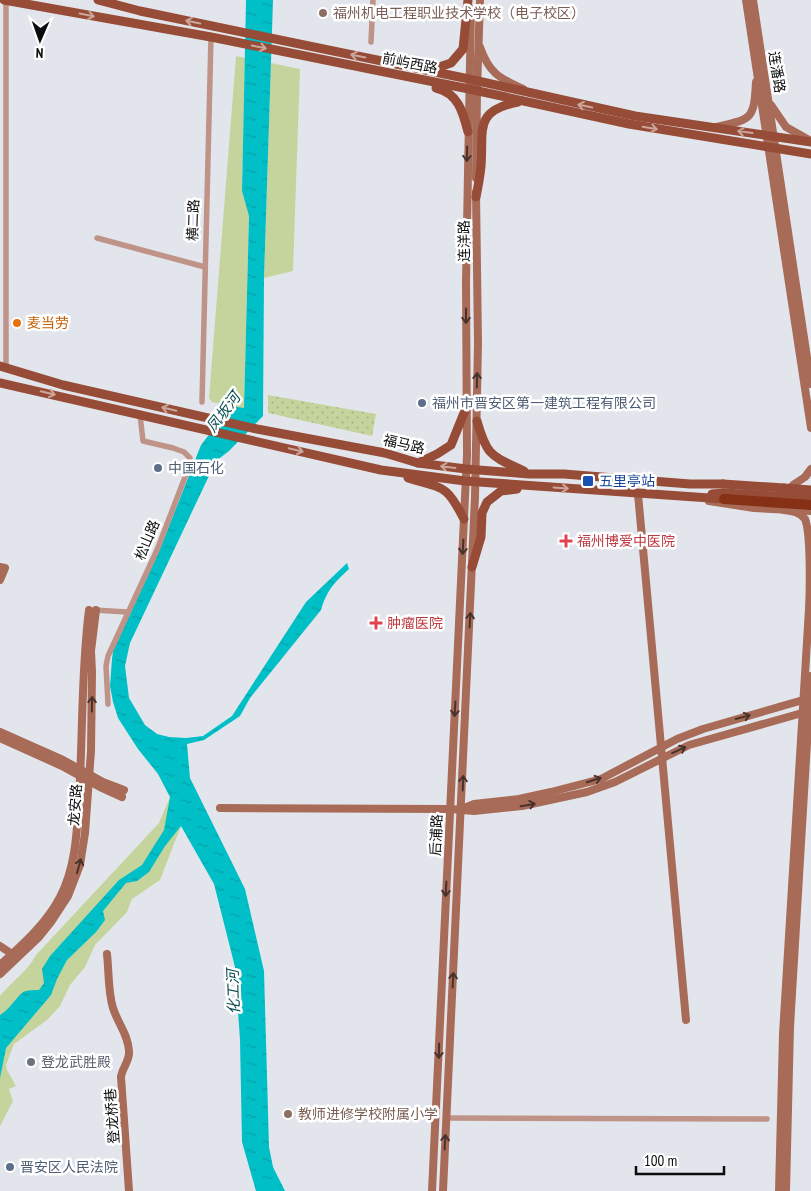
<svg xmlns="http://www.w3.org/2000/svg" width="811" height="1191" font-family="'PT Sans Narrow','Noto Sans SC',sans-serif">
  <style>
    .grass { fill: url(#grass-dots) }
    .park { fill: #c5d49d }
    .water { fill: url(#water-ripples) }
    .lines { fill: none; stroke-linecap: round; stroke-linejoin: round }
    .street { stroke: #bf9387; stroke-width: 5.5 }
    .secondary { stroke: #a86b58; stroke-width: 8 }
    .primary { stroke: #974c37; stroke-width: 9 }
    .highway { stroke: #863016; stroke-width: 10 }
    .primary-bridge { stroke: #974c37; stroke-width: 9 }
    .oneway { stroke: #cba69b }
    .oneway2 { stroke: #4a322c }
    .education-dot { fill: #8d6e63; stroke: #fff; stroke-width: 2 }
    .food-dot { fill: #e8710a; stroke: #fff; stroke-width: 2 }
    .service-dot { fill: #5c6f8a; stroke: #fff; stroke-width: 2 }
    .transit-dot { fill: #1a4fb4; stroke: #fff; stroke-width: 2 }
    .health-dot { fill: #e0444e; stroke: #fff; stroke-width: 2 }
    .worship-dot { fill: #6b7280; stroke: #fff; stroke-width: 2 }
    .labels { text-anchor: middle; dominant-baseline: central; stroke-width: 5; stroke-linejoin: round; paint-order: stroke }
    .education-label { font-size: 14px; fill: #785e54; stroke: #fff; text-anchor: start }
    .street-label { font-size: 14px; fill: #0b0c0e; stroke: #fff }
    .food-label { font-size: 14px; fill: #c56008; stroke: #fff; text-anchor: start }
    .service-label { font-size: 14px; fill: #4e5e75; stroke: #fff; text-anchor: start }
    .transit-label { font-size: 14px; fill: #164399; stroke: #fff; text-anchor: start }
    .health-label { font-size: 14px; fill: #be3a42; stroke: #fff; text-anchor: start }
    .worship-label { font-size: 14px; fill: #5b616d; stroke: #fff; text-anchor: start }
    .water-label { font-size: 15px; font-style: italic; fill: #0b4e51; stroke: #fff }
  </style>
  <defs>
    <pattern id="grass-dots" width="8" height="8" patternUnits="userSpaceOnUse" patternTransform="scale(1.25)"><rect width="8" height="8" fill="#c5d49d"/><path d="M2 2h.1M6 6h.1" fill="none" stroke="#a8b586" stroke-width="1.8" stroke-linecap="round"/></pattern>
    <pattern id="water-ripples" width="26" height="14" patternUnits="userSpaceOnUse" patternTransform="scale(1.25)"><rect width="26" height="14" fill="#01bfc6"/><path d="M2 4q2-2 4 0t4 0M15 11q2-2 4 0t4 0" fill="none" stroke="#01a3a9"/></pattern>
  </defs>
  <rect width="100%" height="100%" fill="#e2e6ec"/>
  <polygon class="grass" points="268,395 376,414 372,436 268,413"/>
  <g class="park">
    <polygon points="236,56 245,58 242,191 249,215 244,409 212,402 209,398"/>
    <polygon points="271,63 300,69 293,271 264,278"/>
    <path d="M170,797l11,29 -21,54 -28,19 -5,13 -32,33 -10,22 -15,18 -10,21 -13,14 -33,24 -8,21 1,5 9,16 -7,3 4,12 -13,25v-130c11,-14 28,-25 36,-41l123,-132z"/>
  </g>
  <path class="water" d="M246,0h27l-9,278 -1,138 -34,35 -13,10 -86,182 -5,23 4,32 16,27 12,9 12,3 17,1 17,-2 29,-20 74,-114 41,-39 2,6c-15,14 -22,21 -28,41l-71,88 -10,18 -36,24 -17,4 3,34 55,111 19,82 5,176 4,20 12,24h-29l-14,-49 -2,-102 -5,-73 -21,-83 -33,-58 -16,20 -16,26 -12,9 -11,2 -23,28 2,9 -9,12 -29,28 -10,19 -6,16 -45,53 -6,30v-63c11,-6 18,-22 26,-24 4,-1 9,-1 13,-1l5,-7 -2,-14 8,-13 69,-76 23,-15 22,-35 6,-33 -12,-23 -20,-25 -20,-31 -5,-16 -3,-16 2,-27 1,-8 47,-102 41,-104 30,-39 13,2 5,-192 -7,-25z"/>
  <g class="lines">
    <g class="street">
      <polyline points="371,42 373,0"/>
      <polyline points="97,238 205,267"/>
      <polyline points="6,367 6,0"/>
      <polyline points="202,402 211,37"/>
      <polyline points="94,610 127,612"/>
      <polyline points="108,704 106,666 108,656 157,550 190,464 190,458 184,452 173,448 143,441 140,415"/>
      <polyline points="447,1118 767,1119"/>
    </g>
    <g class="secondary">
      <polyline points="746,0 811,428"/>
      <polyline points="753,0 811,384"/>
      <path d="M480,47c9,26 19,31 43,42"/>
      <polyline points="771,105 786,127 809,140"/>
      <path d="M716,127c36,-8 38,-7 40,-45"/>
      <polyline points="476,178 477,91 480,0"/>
      <polyline points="793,485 805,477 811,469"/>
      <polyline points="638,494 686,1020"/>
      <polyline points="709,501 754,508 811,511"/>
      <polyline points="0,567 5,568 0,580"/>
      <polyline points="0,732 63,760 103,782 124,790"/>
      <polyline points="0,738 62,766 100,787 122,797"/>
      <polyline points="220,808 450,809 474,811 522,806 587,792 615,782 689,745 802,713 809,704"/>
      <polyline points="464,808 474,804 519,799 551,792 601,779 677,739 703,729 803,700 805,702"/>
      <polyline points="0,946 12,954"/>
      <path d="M107,954c2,18 1,38 6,54 5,16 15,26 16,43 1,10 -7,17 -8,26l8,114"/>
      <path d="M0,965c22,-20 46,-41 60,-68 16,-30 17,-67 19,-100 4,-62 2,-125 10,-187"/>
      <polyline points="0,974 39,937 51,922 68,896 80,865 85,833 91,751 92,672 91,651 96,610"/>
      <polyline points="432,1191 467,455 466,282 471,9"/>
      <polyline points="443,1191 475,497 478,343 476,192"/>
      <path d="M779,1191l4,-157 26,-425c1,-19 2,-76 -4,-90 -5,-7 -13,-8 -21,-9"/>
      <polyline points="786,1191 790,1027 811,676"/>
    </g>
    <g class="primary">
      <polyline points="4,0 211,37 469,89 629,124 811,154"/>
      <polyline points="98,0 140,11 469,79 635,116 811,142"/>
      <polyline points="433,69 451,63 463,49 468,0"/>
      <path d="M436,88c22,5 27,24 32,44"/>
      <path d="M476,197c2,-10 4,-20 5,-31 3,-36 -8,-55 37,-64"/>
      <polyline points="0,366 63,385 257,429 385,453 418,463 466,469 529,474 564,474 690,484 723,484"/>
      <polyline points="0,383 381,470 465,481 724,499"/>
      <path d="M477,421c10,36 15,35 47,50"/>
      <polyline points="418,463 437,454 451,445 466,408"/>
      <path d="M408,478c36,11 38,6 56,41"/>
      <polyline points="784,488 811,490"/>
      <polyline points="712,494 724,493 811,498"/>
      <polyline points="472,567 481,537 482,513 487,502 501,491 517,489"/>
    </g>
    <polyline class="highway" points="724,499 811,505"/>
    <polyline class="primary-bridge" points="723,484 784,488"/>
  </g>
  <defs><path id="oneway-shaft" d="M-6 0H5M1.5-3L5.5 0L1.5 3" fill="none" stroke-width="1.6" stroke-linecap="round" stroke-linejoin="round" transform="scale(1.25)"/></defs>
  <g class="oneway">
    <use href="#oneway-shaft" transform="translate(87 15) rotate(11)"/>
    <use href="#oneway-shaft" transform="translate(193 22) rotate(-168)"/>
    <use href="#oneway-shaft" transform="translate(259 47) rotate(12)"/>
    <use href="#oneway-shaft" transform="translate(358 56) rotate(-169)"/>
    <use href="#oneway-shaft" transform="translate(585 106) rotate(-168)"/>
    <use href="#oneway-shaft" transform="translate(650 128) rotate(10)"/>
    <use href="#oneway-shaft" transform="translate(745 132) rotate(-172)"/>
    <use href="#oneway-shaft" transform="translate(48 393) rotate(13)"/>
    <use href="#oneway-shaft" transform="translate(169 409) rotate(-167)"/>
    <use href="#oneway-shaft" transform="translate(296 450) rotate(13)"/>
    <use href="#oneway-shaft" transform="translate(448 467) rotate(-173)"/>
    <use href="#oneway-shaft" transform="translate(561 488) rotate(4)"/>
  </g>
  <g class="oneway2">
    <use href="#oneway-shaft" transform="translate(467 154) rotate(91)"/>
    <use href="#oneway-shaft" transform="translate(466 316) rotate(90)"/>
    <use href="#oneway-shaft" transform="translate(477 380) rotate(-89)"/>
    <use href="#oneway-shaft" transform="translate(463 547) rotate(93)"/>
    <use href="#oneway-shaft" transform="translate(470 620) rotate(-87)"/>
    <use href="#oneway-shaft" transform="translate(92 704) rotate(-89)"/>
    <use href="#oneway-shaft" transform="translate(455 709) rotate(93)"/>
    <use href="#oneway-shaft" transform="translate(743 717) rotate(-15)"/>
    <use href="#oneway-shaft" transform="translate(679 750) rotate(-24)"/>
    <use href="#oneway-shaft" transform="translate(594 780) rotate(-18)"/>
    <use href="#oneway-shaft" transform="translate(463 783) rotate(-88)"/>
    <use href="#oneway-shaft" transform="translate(528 805) rotate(-10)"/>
    <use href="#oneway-shaft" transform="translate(79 866) rotate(-74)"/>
    <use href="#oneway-shaft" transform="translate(446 889) rotate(93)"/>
    <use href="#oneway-shaft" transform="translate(453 980) rotate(-87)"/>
    <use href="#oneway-shaft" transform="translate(439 1051) rotate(91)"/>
    <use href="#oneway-shaft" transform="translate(445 1142) rotate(-87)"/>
  </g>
  <g class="education-dot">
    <circle cx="323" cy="13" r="5"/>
    <circle cx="288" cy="1114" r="5"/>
  </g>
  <circle class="food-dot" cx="17" cy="323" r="5"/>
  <g class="service-dot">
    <circle cx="422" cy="403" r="5"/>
    <circle cx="158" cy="468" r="5"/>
    <circle cx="10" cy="1167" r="5"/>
  </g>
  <rect class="transit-dot" x="582" y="475" width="12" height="12" rx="2.5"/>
  <g class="health-dot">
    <path d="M563.5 533.5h5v5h5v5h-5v5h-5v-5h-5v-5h5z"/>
    <path d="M373.5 615.5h5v5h5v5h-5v5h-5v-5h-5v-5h5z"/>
  </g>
  <circle class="worship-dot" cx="31" cy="1062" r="5"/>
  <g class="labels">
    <g class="education-label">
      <text x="333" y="13">福州机电工程职业技术学校（电子校区）</text>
      <text x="298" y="1114">教师进修学校附属小学</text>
    </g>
    <g class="street-label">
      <text transform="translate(410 63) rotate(11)">前屿西路</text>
      <text transform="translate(777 72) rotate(81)">连潘路</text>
      <text transform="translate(193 220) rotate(-88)">横二路</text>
      <text transform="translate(464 241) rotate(-91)">连洋路</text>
      <text transform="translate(404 444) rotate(13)">福马路</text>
      <text transform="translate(147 540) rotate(-67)">松山路</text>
      <text transform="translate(75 805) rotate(-86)">龙安路</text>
      <text transform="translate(436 835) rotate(-87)">后浦路</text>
      <text transform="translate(112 1116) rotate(-94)">登龙桥巷</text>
    </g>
    <g class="food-label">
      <text x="27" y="323">麦当劳</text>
    </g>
    <g class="service-label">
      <text x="432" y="403">福州市晋安区第一建筑工程有限公司</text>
      <text x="168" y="468">中国石化</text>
      <text x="20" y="1167">晋安区人民法院</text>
    </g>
    <g class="transit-label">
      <text x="599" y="481">五里亭站</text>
    </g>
    <g class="health-label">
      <text x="577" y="541">福州博爱中医院</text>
      <text x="387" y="623">肿瘤医院</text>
    </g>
    <g class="worship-label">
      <text x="41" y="1062">登龙武胜殿</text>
    </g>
    <g class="water-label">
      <text transform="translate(223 412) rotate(-53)">凤坂河</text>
      <text transform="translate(233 992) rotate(-92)">化工河</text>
    </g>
  </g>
  <g transform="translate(40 40) rotate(182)" stroke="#ffffff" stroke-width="4" paint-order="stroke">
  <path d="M0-4L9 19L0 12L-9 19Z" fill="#0b0c0e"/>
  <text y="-8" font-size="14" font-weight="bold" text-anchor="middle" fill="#0b0c0e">N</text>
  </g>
  <path d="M636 1166v8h88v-8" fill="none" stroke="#0b0c0e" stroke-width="2.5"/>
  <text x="644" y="1166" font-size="15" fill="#0b0c0e" stroke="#ffffff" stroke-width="4" paint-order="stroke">100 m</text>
</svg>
